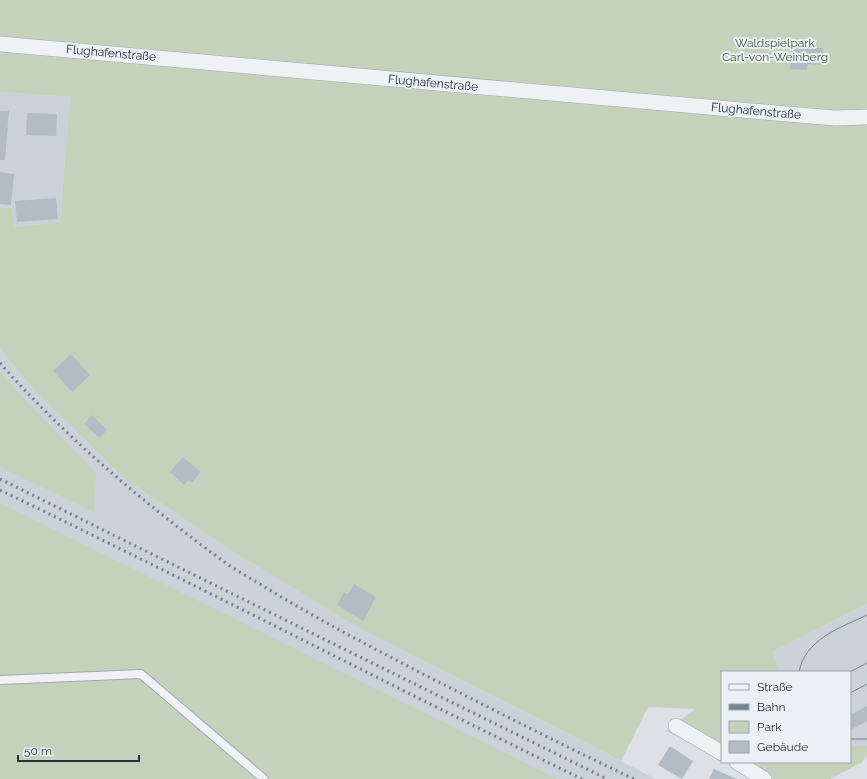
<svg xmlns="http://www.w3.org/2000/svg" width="867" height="779" font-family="Raleway,sans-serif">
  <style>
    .built { fill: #cad1d9 }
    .green { fill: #c4d2bc }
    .building { fill: #b3bbc4 }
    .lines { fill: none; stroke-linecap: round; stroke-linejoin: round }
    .lane-casing { stroke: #a1a9b1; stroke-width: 10 }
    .street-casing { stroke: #a1a9b1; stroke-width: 16 }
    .lane { stroke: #eff2f5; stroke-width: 8 }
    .street { stroke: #eff2f5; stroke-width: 15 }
    .tram { stroke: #748292; stroke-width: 1 }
    .rail { stroke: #748292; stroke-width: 3; stroke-dasharray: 2 4; stroke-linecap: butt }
    .labels { text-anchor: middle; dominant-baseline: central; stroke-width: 4; stroke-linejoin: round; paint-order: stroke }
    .park-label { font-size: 12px; fill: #3d5b31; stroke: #ebf0f5 }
    .street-label { font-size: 12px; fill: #25313e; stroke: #ebf0f5 }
  </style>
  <rect width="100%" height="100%" fill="#dce1e7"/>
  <g class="built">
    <polygon points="0,92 70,97 60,222 14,227 12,208 0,207"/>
    <polygon points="0,349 37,393 125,479 240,556 362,630 656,779 558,779 0,505 0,467 94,513 27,402 0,370"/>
    <polygon points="867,604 867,746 856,747 850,746 850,672 781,672 772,652"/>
  </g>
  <g class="green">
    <polygon points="0,0 867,0 867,604 772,652 781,672 722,672 722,759 666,731 695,709 648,707 621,761 362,630 240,556 125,479 37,393 0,349 0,207 12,208 14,227 60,222 70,97 0,92"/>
    <polygon points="0,370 27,402 96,473 94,513 0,467"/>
    <polygon points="0,503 558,779 0,779"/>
    <polygon points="850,746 867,746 867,756 861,763 830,779 773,779 772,778 749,779 739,768 727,762 850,762"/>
  </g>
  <g class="building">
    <polygon points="791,47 823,48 821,65 808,64 807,70 790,69"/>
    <polygon points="0,111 9,111 5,160 0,160"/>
    <polygon points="27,113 57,114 56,136 26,135"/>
    <polygon points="0,172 14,174 11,205 0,204"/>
    <polygon points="56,198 58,219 17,222 15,201"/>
    <polygon points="71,354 90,375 72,392 53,371"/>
    <polygon points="92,415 107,430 100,438 84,424"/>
    <polygon points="183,457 201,472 192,483 188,480 184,485 170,472"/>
    <polygon points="354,584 376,597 363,621 337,605 344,592 348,594"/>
    <polygon points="867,706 867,721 852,729 850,725 850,715"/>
    <polygon points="670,746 693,761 682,779 658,765"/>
    <polygon points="714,769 737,779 709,779"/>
  </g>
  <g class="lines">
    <g class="lane-casing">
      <polyline id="lane" points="0,680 141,674 264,779"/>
    </g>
    <g class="street-casing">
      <g id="street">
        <polyline points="0,44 775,113 835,118 867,117"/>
        <polyline points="676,726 722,753"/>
        <polyline points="737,762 764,779"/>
      </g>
    </g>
    <use href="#lane" class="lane"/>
    <use href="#street" class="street"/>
    <g class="tram">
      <path d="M799,672c6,-33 41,-44 68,-57"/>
      <polyline points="850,672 867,663"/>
      <polyline points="850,693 867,684"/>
      <polyline points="850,739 867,739"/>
    </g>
    <g class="rail">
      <path d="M0,363c68,77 147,143 230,203 14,9 29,17 43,26 48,29 98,55 148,81 71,36 141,72 213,106"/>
      <polyline points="0,479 607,779"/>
      <path d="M0,490c195,94 387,194 582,289"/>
    </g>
  </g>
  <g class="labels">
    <g class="park-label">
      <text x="775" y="43">Waldspielpark<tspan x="775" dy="14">Carl-von-Weinberg</tspan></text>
    </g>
    <g class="street-label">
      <text transform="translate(111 53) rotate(5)">Flughafenstraße</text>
      <text transform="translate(433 83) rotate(5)">Flughafenstraße</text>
      <text transform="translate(756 111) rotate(5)">Flughafenstraße</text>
    </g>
  </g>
  <rect x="721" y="671" width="130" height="92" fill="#ebf0f5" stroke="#9ca4ac"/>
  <rect x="729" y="684" width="20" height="6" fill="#eff2f5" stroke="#9ca4ac"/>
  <text x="757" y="691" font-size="12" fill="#25313e">Straße</text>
  <rect x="729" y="704" width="20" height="6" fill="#748292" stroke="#9ca4ac"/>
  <text x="757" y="711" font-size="12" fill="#25313e">Bahn</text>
  <rect x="729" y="721" width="20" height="12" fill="#c4d2bc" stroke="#9ca4ac"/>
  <text x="757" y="731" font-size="12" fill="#25313e">Park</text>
  <rect x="729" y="741" width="20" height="12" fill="#b3bbc4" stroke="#9ca4ac"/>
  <text x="757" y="751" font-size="12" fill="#25313e">Gebäude</text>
  <path d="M18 755v6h121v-6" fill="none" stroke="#25313e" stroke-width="2"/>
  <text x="24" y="755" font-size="12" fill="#25313e" stroke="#ebf0f5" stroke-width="3" paint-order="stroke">50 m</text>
</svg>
